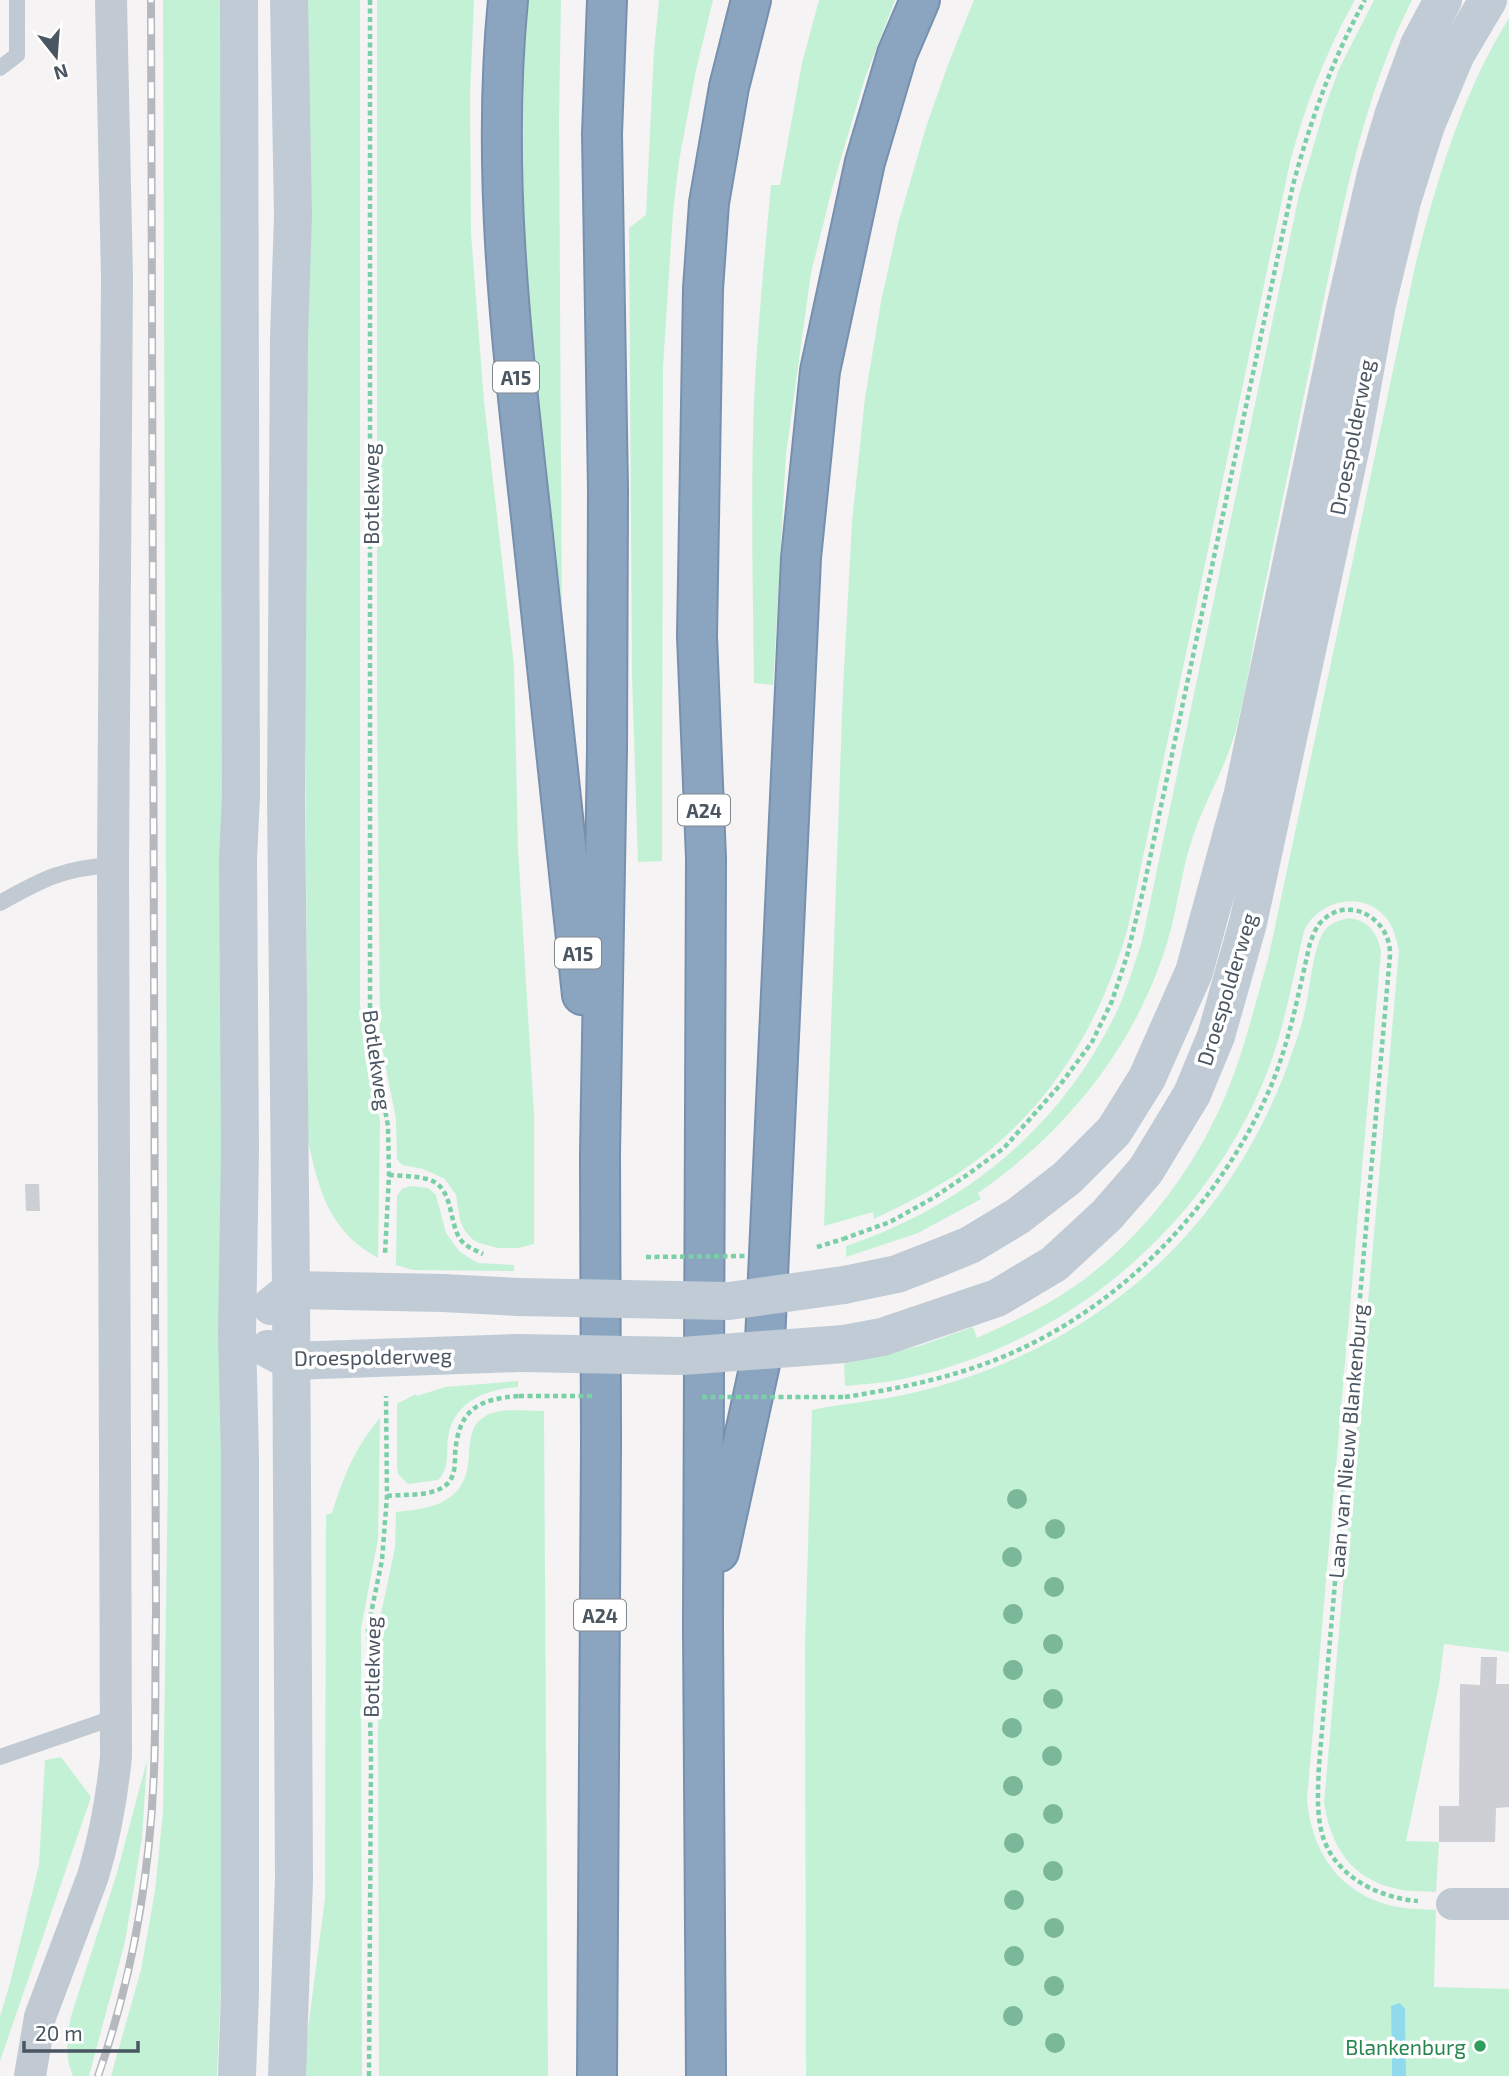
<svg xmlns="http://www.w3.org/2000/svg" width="1509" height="2076" font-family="'Exo 2',sans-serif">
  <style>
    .green { fill: #c3f1d5 }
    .water { fill: #90daee }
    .building { fill: #cdcfd5 }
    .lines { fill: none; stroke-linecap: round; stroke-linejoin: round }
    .motorway-casing { stroke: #7690ad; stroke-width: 42 }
    .path { stroke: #7ad0a6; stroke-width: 4.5; stroke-dasharray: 5 3.5; stroke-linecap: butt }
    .service { stroke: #c1cad2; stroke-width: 16 }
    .minor { stroke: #c1cad2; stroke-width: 32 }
    .secondary { stroke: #c1cbd6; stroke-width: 38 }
    .motorway { stroke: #8ba5c1; stroke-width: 38 }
    .rail-casing { stroke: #b5b8bd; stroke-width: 8 }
    .rail { stroke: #fff; stroke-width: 5; stroke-dasharray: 16; stroke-linecap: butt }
    .path-bridge { stroke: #7ad0a6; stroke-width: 4.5; stroke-dasharray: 5 3.5; stroke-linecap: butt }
    .secondary-bridge { stroke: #c1cbd6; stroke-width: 38 }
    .tree { fill: #7bb799 }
    .leisure-dot { fill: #2e9e5b; stroke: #fff; stroke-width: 2.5 }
    .labels { text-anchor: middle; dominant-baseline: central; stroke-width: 7; stroke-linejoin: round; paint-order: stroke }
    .shield { fill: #fff; stroke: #808990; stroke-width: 2 }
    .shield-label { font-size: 19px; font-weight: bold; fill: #4a5661 }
    .street-label { font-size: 21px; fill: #4a5661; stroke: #fff }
    .leisure-label { font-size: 21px; fill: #27864d; stroke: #fff; text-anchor: end }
  </style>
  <rect width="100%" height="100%" fill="#f5f3f3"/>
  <g class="green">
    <polygon points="163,0 223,0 223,1941 217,2076 111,2076 141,1970 155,1891 163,1812 168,1471"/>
    <path d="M300,0h60v1004l5,54 15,62 -2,138c-49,-27 -59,-67 -70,-118z"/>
    <polygon points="377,0 474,0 470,95 471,234 484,401 514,666 518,849 534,1115 534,1244 518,1248 498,1248 479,1243 472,1239 465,1231 460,1220 456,1195 445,1179 423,1169 402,1165 397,1159 396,1119 380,1037 377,696"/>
    <polygon points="522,0 561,0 559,119 562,639 559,640 519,213"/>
    <polygon points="659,0 713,0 696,70 679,161 673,212 663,367 662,861 638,862 632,674 629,228 646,215 654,51"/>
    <path d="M819,0h76l-30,78 -32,107 -22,88 -25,181 -13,231 -19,-2c-1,-100 -4,-202 1,-302 4,-66 10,-131 16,-196h9l22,-122z"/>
    <path d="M974,0h381c-29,51 -50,106 -65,162l-161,761c-26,98 -81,190 -166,247 -28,19 -58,34 -89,49l-1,-7 -49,14 19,-537 9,-167 13,-124 16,-96 17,-78 29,-100 22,-62z"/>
    <path d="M1374,0h38c-53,104 -72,224 -96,337 -18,88 -36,175 -54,262 -9,44 -15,90 -27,134 -10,35 -30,68 -42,103 -12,35 -15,72 -26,107 -32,104 -100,188 -189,250l3,6 -63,34 -72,24v-11c120,-40 216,-120 271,-235 10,-22 17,-46 25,-70l157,-746 26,-88 14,-38z"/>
    <path d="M1509,18v1634l-65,-8 -5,41 -33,156 33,1 -3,50c-12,-1 -26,0 -38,-3 -46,-9 -67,-42 -74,-86l75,-853c-3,-11 -5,-22 -12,-31 -23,-30 -69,-19 -83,12 -12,50 -20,101 -40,149 -63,153 -204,268 -366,300 -18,3 -35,4 -53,6l-1,-22 75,-18 54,-19 4,11c33,-15 68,-31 98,-52 68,-48 120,-117 152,-194 18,-44 29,-91 42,-137l147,-693c23,-88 45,-166 93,-244z"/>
    <path d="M1348,918c20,2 29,14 33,33l-74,848c4,48 27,88 75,104 17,6 36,6 54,7l-2,77 75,2v87h-103l-1,-67 -14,-3 1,70h-586l-1,-429 7,-237c33,-7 67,-9 100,-17 83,-19 160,-56 226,-111 73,-60 127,-146 156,-235 5,-13 9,-27 12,-41 4,-19 8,-63 19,-76 6,-8 14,-9 23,-12z"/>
    <polygon points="410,1186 428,1188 436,1195 446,1233 459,1251 468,1257 478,1263 514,1265 514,1271 413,1270 396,1265 397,1196 402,1189"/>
    <path d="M518,1381v6c-32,2 -65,15 -70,51 -2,16 2,30 -10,42l-30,4 -10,-10 -1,-9v-61l19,-10 1,2 28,-9z"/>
    <path d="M544,1411l4,665h-169l-1,-344 1,-109 16,-75 1,-36c16,-2 34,-3 48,-11 41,-22 12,-67 40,-84 16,-10 42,-6 60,-6z"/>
    <path d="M380,1418l-2,121 -17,89 1,448h-60l23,-178 1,-383 6,-2c13,-40 21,-62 48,-95z"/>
    <polygon points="61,1757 91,1797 0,2061 0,2017 10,1983 39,1865 45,1760"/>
    <path d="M147,1760l-5,78 -17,104 -36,134h-16c-9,-21 -6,-41 -1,-63l45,-140z"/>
  </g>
  <polygon class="water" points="1400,2003 1405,2009 1406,2076 1392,2076 1391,2006"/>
  <g class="building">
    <polygon points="25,1184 39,1184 40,1211 26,1211"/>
    <polygon points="1481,1657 1497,1657 1496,1684 1509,1684 1509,1807 1496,1808 1495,1842 1439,1842 1439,1806 1459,1806 1460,1684 1480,1685"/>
  </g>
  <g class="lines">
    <g class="motorway-casing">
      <g id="motorway">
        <path d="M508,0c-17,173 4,345 23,517 17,159 34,319 51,478"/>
        <polyline points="719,1552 765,1341 801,558 820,371 865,162 897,54 920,0"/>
        <polyline points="597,2076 601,1442 600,1154 607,750 608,489 602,134 607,0"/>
        <polyline points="706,2076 703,1626 706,858 697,636 703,289 709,203 729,87 751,0"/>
      </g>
    </g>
    <g class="path">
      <polyline points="370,0 370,1028 388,1126 389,1175 385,1254"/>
      <path d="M389,1175c12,1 26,1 38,4 27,7 21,41 33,60 6,8 15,11 23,15"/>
      <path d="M843,1239l47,-17 43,-24 34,-23 37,-27 56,-63 32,-43 20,-41 15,-45 16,-65 150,-706c18,-66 39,-125 72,-185"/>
      <path d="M845,1397c57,-9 116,-21 169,-45 114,-51 208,-152 257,-266 19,-46 28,-95 39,-143 3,-7 5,-14 10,-20 27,-30 71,-5 70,32l-71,810c-1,24 -3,49 4,72 13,40 56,61 95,64"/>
      <path d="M387,1496c17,-2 45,1 59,-11 9,-8 9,-19 9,-30 3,-45 22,-56 64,-59"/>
      <polyline points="369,2076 371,1759 368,1628 382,1560 387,1496 386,1396"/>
    </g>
    <g class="service">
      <polyline points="0,68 17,55 17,0"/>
      <path d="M0,903c42,-24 64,-35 113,-38"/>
      <polyline points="0,1757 116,1717"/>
    </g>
    <g class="minor">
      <polyline points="1452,1904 1509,1904"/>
      <path d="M30,2076l10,-59 53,-141c12,-40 19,-79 23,-120l-3,-891 4,-587 -6,-278"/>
    </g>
    <g class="secondary">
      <polyline points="844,1285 897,1274 938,1258 970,1245 1018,1216 1067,1178 1114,1131 1147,1078 1194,972 1243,793 1346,304 1376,174 1394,113 1419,45 1443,0"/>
      <polyline points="271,1306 291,1290 443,1293 519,1297"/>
      <polyline points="844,1344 882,1337 997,1298 1054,1264 1107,1215 1146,1170 1192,1094 1216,1036 1248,923 1352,442 1377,304 1402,201 1426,125 1456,54 1488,0"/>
      <polyline points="268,1349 291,1361 519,1353"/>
      <polyline points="237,2076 240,1992 240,1458 237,1334 240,1150 238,860 241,795 239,0"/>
      <polyline points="287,2076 294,1880 291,1290 286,797 289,338 293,215 289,0"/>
    </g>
    <use href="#motorway" class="motorway"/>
    <g class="rail-casing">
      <path id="rail" d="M98,2076c34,-97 52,-202 56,-305 2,-52 1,-104 2,-156l-5,-1615"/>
    </g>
    <use href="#rail" class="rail"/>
    <g class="path-bridge">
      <polyline points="817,1247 843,1239"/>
      <polyline points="646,1257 746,1256"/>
      <polyline points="519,1396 595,1396"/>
      <polyline points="702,1397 845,1397"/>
    </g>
    <g class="secondary-bridge">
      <polyline points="519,1297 729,1301 844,1285"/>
      <polyline points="519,1353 682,1356 844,1344"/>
    </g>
  </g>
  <g class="tree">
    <circle cx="1017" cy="1499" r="10"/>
    <circle cx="1055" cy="1529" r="10"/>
    <circle cx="1012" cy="1557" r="10"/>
    <circle cx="1054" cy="1587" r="10"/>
    <circle cx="1013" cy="1614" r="10"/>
    <circle cx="1053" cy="1644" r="10"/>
    <circle cx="1013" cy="1670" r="10"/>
    <circle cx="1053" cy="1699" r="10"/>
    <circle cx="1012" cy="1728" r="10"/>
    <circle cx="1052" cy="1756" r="10"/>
    <circle cx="1013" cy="1786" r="10"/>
    <circle cx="1053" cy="1814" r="10"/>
    <circle cx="1014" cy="1843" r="10"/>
    <circle cx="1053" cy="1871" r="10"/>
    <circle cx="1014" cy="1900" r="10"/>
    <circle cx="1054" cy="1928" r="10"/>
    <circle cx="1014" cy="1956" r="10"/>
    <circle cx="1054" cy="1986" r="10"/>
    <circle cx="1013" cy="2016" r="10"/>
    <circle cx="1055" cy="2043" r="10"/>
  </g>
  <circle class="leisure-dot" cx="1480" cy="2046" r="7"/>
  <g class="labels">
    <g class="shield">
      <rect x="493" y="361.5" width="46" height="31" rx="5"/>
      <rect x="678" y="794.5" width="52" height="31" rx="5"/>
      <rect x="555" y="937.5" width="46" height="31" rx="5"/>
      <rect x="574" y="1599.5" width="52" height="31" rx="5"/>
    </g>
    <g class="shield-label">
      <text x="516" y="377">A15</text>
      <text x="704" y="810">A24</text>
      <text x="578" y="953">A15</text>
      <text x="600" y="1615">A24</text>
    </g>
    <g class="street-label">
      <text transform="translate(1351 437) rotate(-79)">Droespolderweg</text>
      <text transform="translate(370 494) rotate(-90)">Botlekweg</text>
      <text transform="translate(1226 989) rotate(-73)">Droespolderweg</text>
      <text transform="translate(378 1060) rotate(82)">Botlekweg</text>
      <text transform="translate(373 1356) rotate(-1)">Droespolderweg</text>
      <text transform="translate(1347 1441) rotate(-85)">Laan van Nieuw Blankenburg</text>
      <text transform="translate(371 1667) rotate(-89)">Botlekweg</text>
    </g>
    <g class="leisure-label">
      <text x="1466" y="2046">Blankenburg</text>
    </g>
  </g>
  <g transform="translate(56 56) rotate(163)" stroke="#ffffff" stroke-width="5" paint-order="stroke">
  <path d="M0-5L12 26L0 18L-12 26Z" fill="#4a5661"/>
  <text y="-10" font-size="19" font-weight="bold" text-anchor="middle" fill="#4a5661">N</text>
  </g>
  <path d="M24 2041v10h114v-10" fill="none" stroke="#4a5661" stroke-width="3.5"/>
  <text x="35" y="2041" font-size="21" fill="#4a5661" stroke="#ffffff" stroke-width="5" paint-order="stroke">20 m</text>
</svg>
